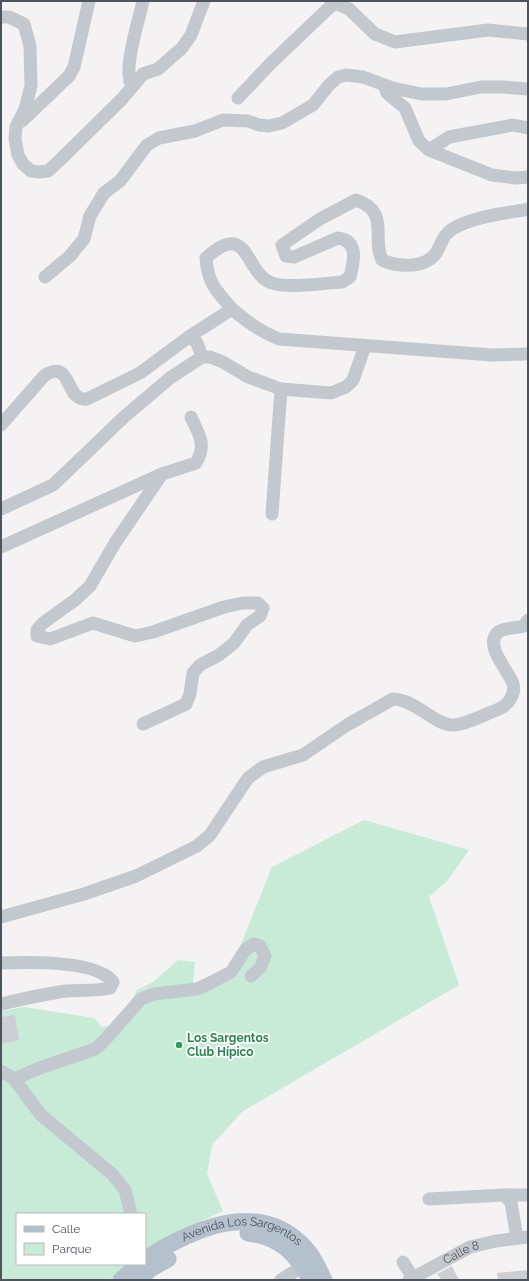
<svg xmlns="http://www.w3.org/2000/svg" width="529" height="1281" font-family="Raleway,sans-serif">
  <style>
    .green { fill: #c7ebd7 }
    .building { fill: #cdced3 }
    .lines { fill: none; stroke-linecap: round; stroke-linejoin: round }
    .minor { stroke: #c2c8ce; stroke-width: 13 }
    .major { stroke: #b5c0cd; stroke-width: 17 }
    .leisure-dot { fill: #2e9e5b; stroke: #fff; stroke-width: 1.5 }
    .labels { text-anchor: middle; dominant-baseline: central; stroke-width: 3.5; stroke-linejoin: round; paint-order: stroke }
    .leisure-label { font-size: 12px; font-weight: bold; fill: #27864d; stroke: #fff; text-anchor: start }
    .street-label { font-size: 12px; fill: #4c545d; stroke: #fff }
  </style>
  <rect width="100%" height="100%" fill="#f4f2f2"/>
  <polygon class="green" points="364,820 469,850 448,880 429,897 459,985 243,1111 212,1145 207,1174 223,1211 145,1248 145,1214 17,1214 17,1264 131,1264 109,1280 1,1280 1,1011 24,1007 94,1018 102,1027 115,1025 126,1012 137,990 153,982 178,960 195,962 193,983 200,986 231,969 272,867"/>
  <g class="building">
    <polygon points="15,1015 19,1040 1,1044 1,1017"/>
    <polygon points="452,1266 459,1280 442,1280 437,1274"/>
    <polygon points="528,1270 528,1279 498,1280 497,1273"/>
  </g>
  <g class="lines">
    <g class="minor">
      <polyline points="331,1 349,9 375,34 395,42 488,30 528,34"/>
      <polyline points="1,17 9,17 24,24 30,46 31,86 25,109 16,127 15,139 18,155 23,164 31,171 39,172 48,171 61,159 122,99 143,74 158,69 182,48 191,35 204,1"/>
      <polyline points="384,85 387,93 405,108 419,141 429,150 492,175 516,178 528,177"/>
      <path d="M132,86c-10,-16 7,-65 11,-85"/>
      <polyline points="238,98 270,64 334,3"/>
      <polyline points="22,121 69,76 74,67 89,1"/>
      <polyline points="429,150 449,137 513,125 528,128"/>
      <polyline points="45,277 70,256 84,239 90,216 104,193 120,181 147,145 159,138 195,131 223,120 248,121 259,125 269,126 282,123 313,105 329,85 338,77 346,75 363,77 393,88 421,94 446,94 481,87 503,87 528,89"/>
      <path d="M232,309c-16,-19 -24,-25 -26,-51 44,-40 38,16 66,25 16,6 52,0 70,-1l8,-5c4,-16 9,-36 -12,-39l-44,19 -8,-1 -4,-11 38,-26 36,-19c35,12 15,37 26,60 15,7 43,9 54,-7 6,-10 7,-19 18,-25 22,-12 49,-14 74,-19"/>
      <polyline points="190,336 197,343 202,357"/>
      <path d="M1,425l43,-49c29,-19 20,26 43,23l53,-26 50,-37 42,-27c15,13 29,23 47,30l213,16 35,-1"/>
      <path d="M162,474l34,-11c11,-19 3,-28 -5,-46"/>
      <polyline points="1,509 53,485 124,417 170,378 202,357 210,357 223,362 248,377 281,389 331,393 346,387 353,380 365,346"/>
      <polyline points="272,514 281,389"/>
      <polyline points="1,547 162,474 115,543 90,586 75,600 43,623 37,630 37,636 50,639 93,623 135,636 153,632 224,607 243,603 258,603 263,608 260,616 247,625 234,643 219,655 200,665 193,673 190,694 186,704 143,724"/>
      <path d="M1,917l83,-23 52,-18 61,-30 13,-11 38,-57 15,-11 40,-12 44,-30 46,-26c24,1 42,27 61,26 11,0 34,-12 45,-16 9,-4 17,-15 14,-25 -3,-12 -30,-38 -15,-52 5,-4 19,-4 26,-6l4,-6"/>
      <path d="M1,963c26,-1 96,-3 112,19l-3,6c-12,3 -31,2 -44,3 -22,3 -43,8 -65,13"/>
      <polyline points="1,1071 14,1079 41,1115 112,1174 125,1190 131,1214"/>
      <polyline points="14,1079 37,1069 95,1049 104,1041 141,999 154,994 197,989 208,984 231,972 246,949 254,944 260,946 265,956 260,968 251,976"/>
      <polyline points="504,1195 528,1195"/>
      <polyline points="429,1199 504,1195 511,1202 517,1238"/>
      <polyline points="403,1262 413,1278"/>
      <polyline points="281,1280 303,1266"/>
      <path id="s1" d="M409,1280l61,-33 26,-6 32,-4"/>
    </g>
    <g class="major">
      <path d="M248,1233c33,4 47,20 63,47"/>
      <path id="s2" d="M145,1259c47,-30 115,-62 161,-10 8,8 13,21 18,31"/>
      <polyline points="121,1280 140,1264"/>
      <polyline points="139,1280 150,1269 168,1259"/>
    </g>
  </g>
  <circle class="leisure-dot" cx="179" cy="1045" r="4"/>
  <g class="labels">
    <g class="leisure-label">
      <text x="187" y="1038">Los Sargentos<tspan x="187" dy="14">Club Hípico</tspan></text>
    </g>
    <g class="street-label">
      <text stroke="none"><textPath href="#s2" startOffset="106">Avenida Los Sargentos</textPath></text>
      <text stroke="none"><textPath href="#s1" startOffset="59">Calle 8</textPath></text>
    </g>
  </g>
  <rect width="529" height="1281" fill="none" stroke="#4c545d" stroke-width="4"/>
  <rect x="16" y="1213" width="130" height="52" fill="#ffffff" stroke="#b7bbbe"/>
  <rect x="24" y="1226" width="20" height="6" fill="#b5c0cd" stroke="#b7bbbe"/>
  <text x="52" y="1233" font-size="12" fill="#4c545d">Calle</text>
  <rect x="24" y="1243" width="20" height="12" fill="#c7ebd7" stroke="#b7bbbe"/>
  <text x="52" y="1253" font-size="12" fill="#4c545d">Parque</text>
</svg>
